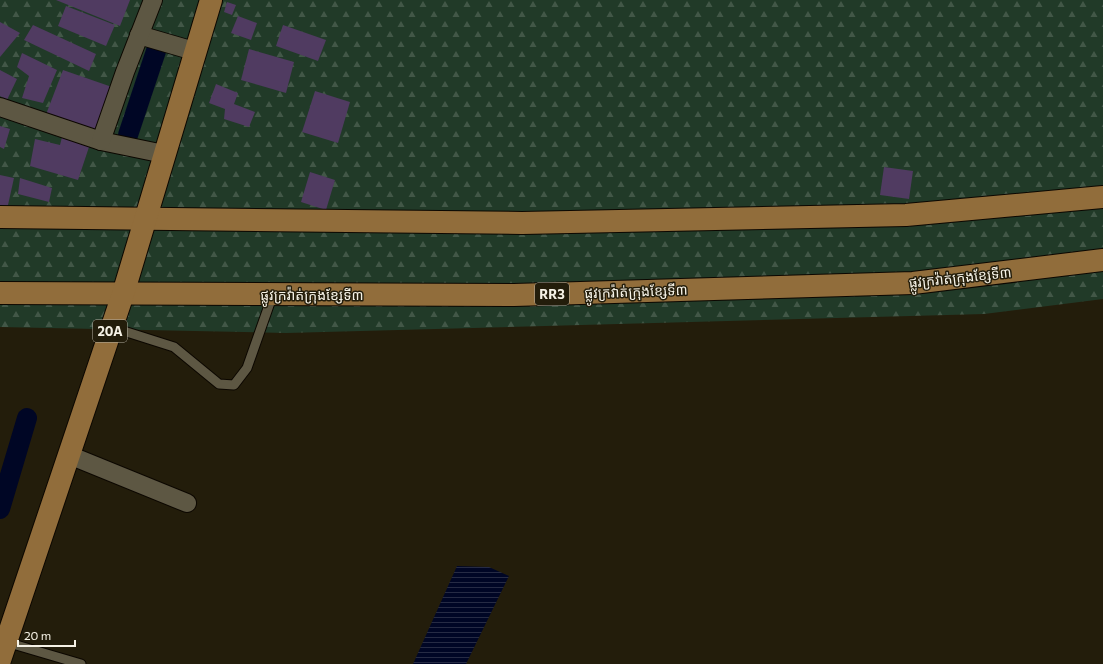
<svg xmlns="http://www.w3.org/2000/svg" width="1103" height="664" font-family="Commissioner,'Noto Sans Khmer',sans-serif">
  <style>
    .forest { fill: url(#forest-firs) }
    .water { fill: url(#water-rules) }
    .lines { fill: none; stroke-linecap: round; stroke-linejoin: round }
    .canal { stroke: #000625; stroke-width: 20 }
    .building { fill: #503b61 }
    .lane-casing { stroke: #0c0700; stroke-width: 11 }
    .street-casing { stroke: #0c0700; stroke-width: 20 }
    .primary-casing { stroke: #0c0700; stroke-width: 24 }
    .lane { stroke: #5d5743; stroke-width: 9 }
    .street { stroke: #5d5743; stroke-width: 18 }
    .primary { stroke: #916d3b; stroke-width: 22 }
    .labels { text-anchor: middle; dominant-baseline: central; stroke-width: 3; stroke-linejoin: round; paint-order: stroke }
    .shield { fill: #231d0b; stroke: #b6b1a4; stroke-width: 1 }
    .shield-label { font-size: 13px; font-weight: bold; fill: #f5f1e5 }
    .street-label { font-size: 14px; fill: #f5f1e5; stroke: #231d0b }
  </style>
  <defs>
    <pattern id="forest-firs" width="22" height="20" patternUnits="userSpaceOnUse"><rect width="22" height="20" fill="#213a28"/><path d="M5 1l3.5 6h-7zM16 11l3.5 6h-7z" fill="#425747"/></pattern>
    <pattern id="water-rules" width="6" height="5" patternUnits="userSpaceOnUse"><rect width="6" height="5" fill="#000625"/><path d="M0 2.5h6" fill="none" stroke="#262b44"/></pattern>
  </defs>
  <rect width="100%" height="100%" fill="#231d0b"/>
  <polygon class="forest" points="0,0 1103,0 1103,299 984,314 286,333 0,327"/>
  <polygon class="water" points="457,566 489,567 509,576 466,664 413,664"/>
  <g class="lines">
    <g class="canal">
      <polyline points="128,135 156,51"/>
      <polyline points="0,509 27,418"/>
    </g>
  </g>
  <g class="building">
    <polygon points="56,0 130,0 120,26"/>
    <polygon points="227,2 236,5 232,15 224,12"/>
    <polygon points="66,6 115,25 106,46 58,26"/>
    <polygon points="238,16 257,23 251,40 231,33"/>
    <polygon points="0,22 20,33 0,57"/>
    <polygon points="33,25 96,54 89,71 24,40"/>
    <polygon points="283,25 326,40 318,61 276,46"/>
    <polygon points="249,49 294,62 286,93 241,80"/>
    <polygon points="22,53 57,70 43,103 22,98 29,76 17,67"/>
    <polygon points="0,70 17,79 7,100 0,96"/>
    <polygon points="63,70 112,87 94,132 45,117"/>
    <polygon points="216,84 238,93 234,104 255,112 249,127 224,119 225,109 209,103"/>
    <polygon points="315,91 350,102 338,143 302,132"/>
    <polygon points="0,126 10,129 4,149 0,147"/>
    <polygon points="62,137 90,144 78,180 30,166 35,139 60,145"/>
    <polygon points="884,167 913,171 909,199 880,195"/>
    <polygon points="310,172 335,180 326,210 301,202"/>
    <polygon points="0,175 14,178 8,205 0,205"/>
    <polygon points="20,178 52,188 49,202 18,194"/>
  </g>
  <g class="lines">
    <g class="lane-casing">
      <g id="lane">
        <polyline points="111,327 174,347 219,384 234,385 247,368 273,294"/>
        <polyline points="6,642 81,664"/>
      </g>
    </g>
    <g class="street-casing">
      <g id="street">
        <polyline points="139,35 194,51"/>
        <polyline points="0,107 101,141 164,154"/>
        <polyline points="101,141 125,72 153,0"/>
        <polyline points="69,455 187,503"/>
      </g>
    </g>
    <g class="primary-casing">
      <g id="primary">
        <polyline points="0,217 522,223 906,215 1103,197"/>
        <polyline points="0,293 514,295 913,283 1103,260"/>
        <polyline points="0,660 123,294 211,0"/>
      </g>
    </g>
    <use href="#lane" class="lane"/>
    <use href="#street" class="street"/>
    <use href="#primary" class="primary"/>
  </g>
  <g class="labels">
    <g class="shield">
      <rect x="535" y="283" width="34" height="22" rx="3"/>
      <rect x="93" y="320" width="34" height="22" rx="3"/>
    </g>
    <g class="shield-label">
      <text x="552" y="294">RR3</text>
      <text x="110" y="331">20A</text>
    </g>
    <g class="street-label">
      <text transform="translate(960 277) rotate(-6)">ផ្លូវក្រវ៉ាត់ក្រុងខ្សែទី៣</text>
      <text transform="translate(636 291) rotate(-2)">ផ្លូវក្រវ៉ាត់ក្រុងខ្សែទី៣</text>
      <text x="312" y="294">ផ្លូវក្រវ៉ាត់ក្រុងខ្សែទី៣</text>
    </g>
  </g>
  <path d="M18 640v6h57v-6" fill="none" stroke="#f5f1e5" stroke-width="2"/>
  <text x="24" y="640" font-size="12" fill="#f5f1e5" stroke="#231d0b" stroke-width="3" paint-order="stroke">20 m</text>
</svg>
